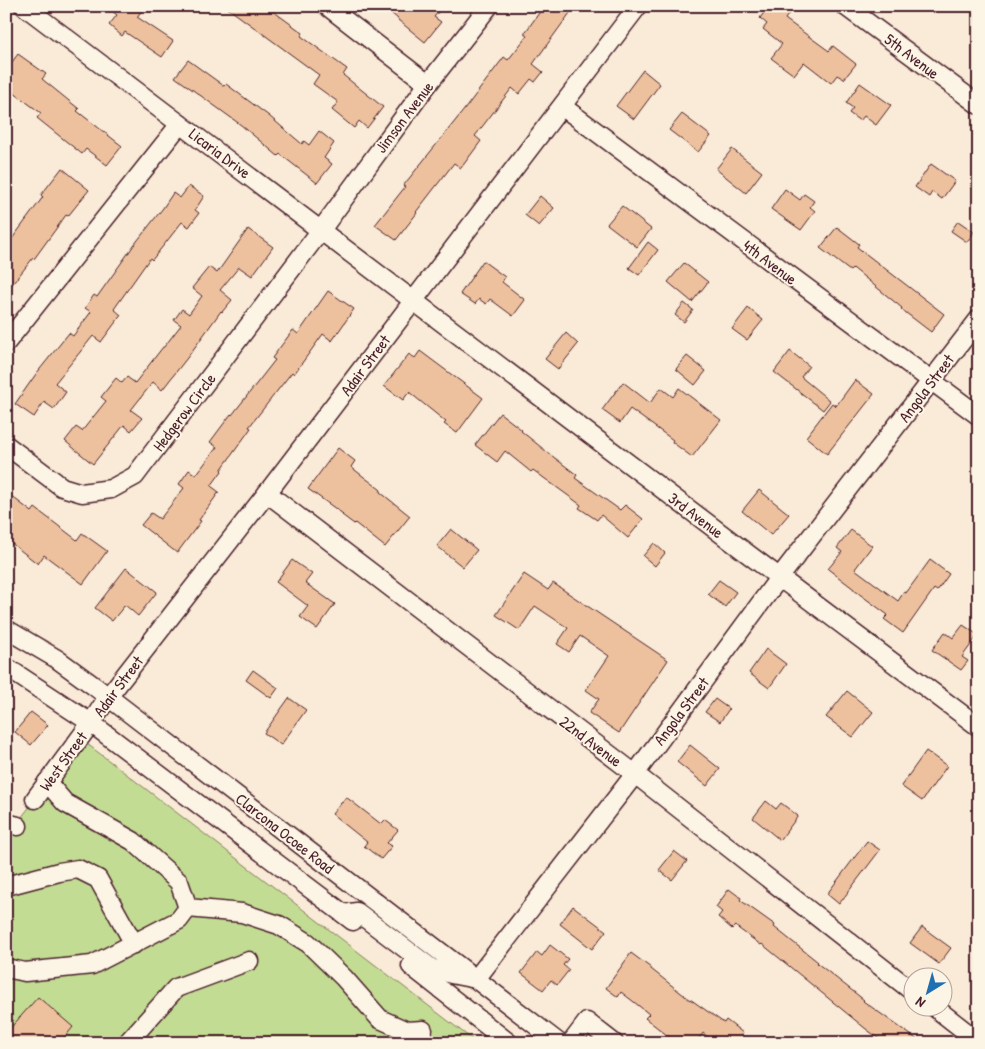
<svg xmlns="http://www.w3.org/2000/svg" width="985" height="1049" font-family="'Patrick Hand',sans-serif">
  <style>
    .green { fill: #c3dc93; stroke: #867e5f }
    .building { fill: #eec19e; stroke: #4a1f2b }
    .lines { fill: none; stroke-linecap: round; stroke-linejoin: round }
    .minor-casing { stroke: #4a1f2b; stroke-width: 21 }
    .minor { stroke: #fcf5e5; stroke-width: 18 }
    .labels { text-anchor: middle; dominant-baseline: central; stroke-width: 4; stroke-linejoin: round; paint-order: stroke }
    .street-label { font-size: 16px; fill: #4a1f2b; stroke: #fcf5e5 }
  </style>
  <rect width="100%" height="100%" fill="#f9ebd7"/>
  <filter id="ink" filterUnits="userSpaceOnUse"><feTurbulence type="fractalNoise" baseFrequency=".02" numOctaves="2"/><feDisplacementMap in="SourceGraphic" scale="10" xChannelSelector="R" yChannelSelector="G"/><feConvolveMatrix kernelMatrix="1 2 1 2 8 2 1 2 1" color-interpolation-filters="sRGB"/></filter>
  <g filter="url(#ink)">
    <polygon class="green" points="82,740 477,1043 6,1043 6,837"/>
    <g class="building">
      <polygon points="106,6 145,6 137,17 173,41 162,57 125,32 122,36 109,25 117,15"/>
      <polygon points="225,6 266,6 303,33 301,36 347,69 343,75 383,107 367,128 359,121 354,128 332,110 338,102 313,84 319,75"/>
      <polygon points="383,6 432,6 439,11 434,17 441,22 425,42 398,20 398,19"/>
      <polygon points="544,6 575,6 533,64 543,72 535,82 531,79 519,94 512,88 475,136 481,141 461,168 454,163 416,212 417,213 396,240 375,225 405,187 403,186 464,110 504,57 508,60 527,36 524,34"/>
      <polygon points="769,6 783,6 790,12 785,19 829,51 833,46 856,64 844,79 837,75 831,83 804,62 794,75 771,58 782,44 763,29 767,24 760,18"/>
      <polygon points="18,54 46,74 42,79 79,109 77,111 122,146 107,165 86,149 82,154 37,118 41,113 6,87 6,70"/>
      <polygon points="188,60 224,86 226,84 269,116 302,144 304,141 309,145 319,131 334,143 324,158 332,164 317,183 280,154 278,156 241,125 175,77"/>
      <polygon points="643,70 660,84 634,119 616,106"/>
      <polygon points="860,83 891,105 876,125 864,116 860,121 849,113 853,108 846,103"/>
      <polygon points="682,114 711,136 698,152 669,130"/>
      <polygon points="732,149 762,172 746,193 716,169"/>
      <polygon points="931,164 955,181 942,199 932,192 929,197 915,187"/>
      <polygon points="62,168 89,190 68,216 66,215 34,259 33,258 6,292 6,247 43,197 41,195"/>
      <polygon points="189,186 204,196 195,210 199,213 189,227 182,222 152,260 150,258 114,309 121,315 101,342 93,336 55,383 66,392 54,409 44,402 34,417 15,404 36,374 69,333 73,336 91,312 85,308 94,295 97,297 134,245 163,208 173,193 180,198"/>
      <polygon points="785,189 800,200 804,194 814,201 810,207 815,211 801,230 771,209"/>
      <polygon points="540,196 554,208 539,226 525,215"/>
      <polygon points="622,206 651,229 637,247 607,224"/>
      <polygon points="958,221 974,232 967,242 951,231"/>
      <polygon points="837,227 859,244 857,247 944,314 931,332 901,309 902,308 853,268 850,271 820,248"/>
      <polygon points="248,229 273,247 252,276 239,267 220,290 232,300 222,312 221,311 187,358 162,390 153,382 131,410 142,418 131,431 124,425 93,464 65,441 76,427 82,431 106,401 101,397 116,378 122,383 127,377 135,383 163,347 164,347 181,325 174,320 182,309 189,314 202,296 192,288 209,267 217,273"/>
      <polygon points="648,242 658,250 639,275 629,268"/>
      <polygon points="483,261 505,277 502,282 525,300 513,316 490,299 486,304 479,299 475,304 460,294"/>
      <polygon points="684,263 708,282 692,302 668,282"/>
      <polygon points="328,291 354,309 332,341 323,334 294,374 292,372 249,427 251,428 221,470 222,471 211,486 219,492 199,520 201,521 177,553 141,525 151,513 160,519 184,488 179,484 189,470 196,475 217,447 210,442 231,414 232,415 275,360 272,358 293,330 298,334"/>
      <polygon points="684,303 693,310 684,322 675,315"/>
      <polygon points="748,308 763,320 747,340 732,329"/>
      <polygon points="566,333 578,344 558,369 545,359"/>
      <polygon points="420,351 483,398 457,433 444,424 446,422 409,392 403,400 384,386 409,354 415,358"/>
      <polygon points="790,351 809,366 801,377 830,401 823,410 774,372"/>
      <polygon points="687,356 706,371 695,385 676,369"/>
      <polygon points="855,380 874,394 827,454 806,437 832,403 836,406"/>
      <polygon points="623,382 650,403 661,388 673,397 679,388 721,420 692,457 672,442 673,440 630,409 620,423 602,410"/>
      <polygon points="500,413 522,430 521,431 547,452 577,475 575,478 620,510 625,505 643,519 628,538 601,515 597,520 579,508 581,505 533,470 531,472 505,451 497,462 475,445"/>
      <polygon points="338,448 355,461 351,467 381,490 380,492 410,516 385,547 355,523 354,524 342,515 343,514 308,489"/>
      <polygon points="759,490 789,514 771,535 742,511"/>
      <polygon points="6,492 32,512 35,508 77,540 82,533 107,551 83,584 44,555 38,564 6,539"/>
      <polygon points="451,529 477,550 463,567 437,546"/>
      <polygon points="851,530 872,546 855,569 898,601 904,592 906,593 930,560 949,574 937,591 934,589 903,633 884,619 888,615 854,590 854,589 828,569 842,552 837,548"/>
      <polygon points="654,543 665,553 655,566 643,556"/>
      <polygon points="292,560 312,574 305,583 335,604 317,629 300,617 308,606 276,582"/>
      <polygon points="126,568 157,592 138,616 125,605 112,621 95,608"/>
      <polygon points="524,574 548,590 553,583 668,660 619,733 589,713 599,699 586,690 609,656 580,636 569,652 557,644 568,628 535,606 519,630 496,615"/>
      <polygon points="719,580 736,592 725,607 708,594"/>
      <polygon points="963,625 978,635 962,657 968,661 961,670 932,650 945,632 953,638"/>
      <polygon points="766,649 786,664 769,688 749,673"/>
      <polygon points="253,670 278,688 271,698 246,680"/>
      <polygon points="847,691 873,712 853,737 826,717"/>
      <polygon points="289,698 306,710 281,745 264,733"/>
      <polygon points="715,699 729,709 720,722 705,712"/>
      <polygon points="31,712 48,725 31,745 15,732"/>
      <polygon points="690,745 720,769 707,786 677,762"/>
      <polygon points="926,751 947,766 922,801 901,786"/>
      <polygon points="346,797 381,824 385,820 398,830 387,843 392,846 381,859 364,846 367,842 332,814"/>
      <polygon points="766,801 776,809 781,803 798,816 780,840 753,818"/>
      <polygon points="867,841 880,850 839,904 827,894"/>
      <polygon points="674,851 687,861 672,880 659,870"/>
      <polygon points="729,889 741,898 740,900 775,925 774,927 818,962 817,963 864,1000 863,1001 922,1043 885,1043 866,1029 762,944 761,945 735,926 732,929 718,917 722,912 716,907"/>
      <polygon points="573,906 606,931 592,949 560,924"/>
      <polygon points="922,927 951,948 939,964 910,943"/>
      <polygon points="550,945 568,959 563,965 569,970 557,985 551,980 543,990 521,973 537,952 542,956"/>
      <polygon points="631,953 651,968 651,969 690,1000 690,999 724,1023 726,1020 743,1033 736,1043 716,1043 703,1033 696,1043 677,1043 645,1018 649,1014 634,1002 621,992 618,997 606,988"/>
      <polygon points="38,997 73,1027 60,1043 6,1043 6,1033"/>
    </g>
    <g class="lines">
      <g class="minor-casing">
        <g id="minor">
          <path d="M24,6c319,240 635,483 955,721"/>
          <polyline points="327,6 428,84"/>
          <polyline points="845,6 979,105"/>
          <polyline points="563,107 979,416"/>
          <polyline points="6,343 180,124"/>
          <polyline points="6,445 62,487 82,493 111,489 135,476 321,230 428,84 489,6"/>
          <polyline points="267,493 635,774 912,991"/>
          <polyline points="6,629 57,659 94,686 559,1043"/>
          <polyline points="6,667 91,723 353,921"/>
          <polyline points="35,799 91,723 108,697 267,493 638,6"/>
          <polyline points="6,823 18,826"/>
          <polyline points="6,886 59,872 78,869 98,879 134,944"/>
          <polyline points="188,908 242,913 279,925 308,943 344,978 380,1019 407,1031 423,1030"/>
          <polyline points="344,914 357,912 431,968 451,974 476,979 635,774 779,578 979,319"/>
          <polyline points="411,966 509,1043"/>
          <polyline points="6,968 25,972 92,965 179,920 188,908 179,882 133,841 65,803 47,782"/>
          <polyline points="933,1006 979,1042"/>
          <polyline points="127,1043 176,988 249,961"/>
          <polyline points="571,1043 587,1022 614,1043"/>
        </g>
      </g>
      <use href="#minor" class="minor"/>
    </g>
  </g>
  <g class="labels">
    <g class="street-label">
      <text transform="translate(912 56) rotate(37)">5th Avenue</text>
      <text transform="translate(404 117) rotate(-53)">Jimson Avenue</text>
      <text transform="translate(220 153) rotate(37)">Licaria Drive</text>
      <text transform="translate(770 262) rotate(37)">4th Avenue</text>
      <text transform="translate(365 365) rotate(-53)">Adair Street</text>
      <text transform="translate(926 388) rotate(-53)">Angola Street</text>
      <text transform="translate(184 412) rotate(-53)">Hedgerow Circle</text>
      <text transform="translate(696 515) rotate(37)">3rd Avenue</text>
      <text transform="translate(118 686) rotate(-53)">Adair Street</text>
      <text transform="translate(681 711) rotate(-53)">Angola Street</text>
      <text transform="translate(591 741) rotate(37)">22nd Avenue</text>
      <text transform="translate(63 761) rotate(-54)">West Street</text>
      <text transform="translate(285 833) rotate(38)">Clarcona Ocoee Road</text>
    </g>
  </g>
  <rect width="985" height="1049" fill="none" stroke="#fcf5e5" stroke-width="25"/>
  <rect x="12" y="12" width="960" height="1024" fill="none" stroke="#4a1f2b" stroke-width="2" filter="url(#ink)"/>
  <g transform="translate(928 992) rotate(217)"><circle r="24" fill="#fcf5e5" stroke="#b59f9b"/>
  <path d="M0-4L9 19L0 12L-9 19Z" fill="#1f6fb2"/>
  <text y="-8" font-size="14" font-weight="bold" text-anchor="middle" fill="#4a1f2b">N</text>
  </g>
</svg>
